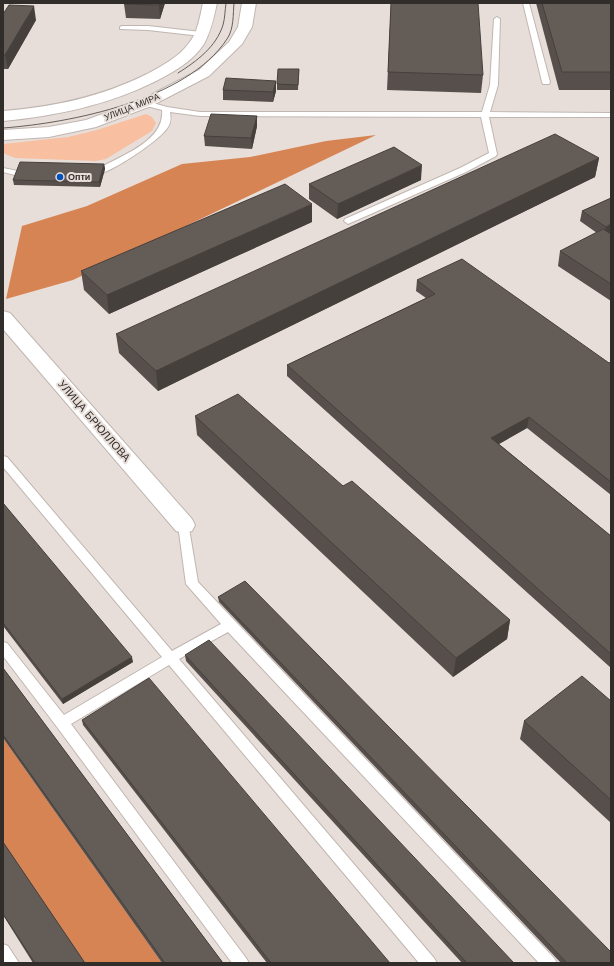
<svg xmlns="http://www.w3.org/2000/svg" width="614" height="966" font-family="'Work Sans',sans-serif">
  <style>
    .green { fill: #f8bfa1 }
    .forest { fill: #d78455 }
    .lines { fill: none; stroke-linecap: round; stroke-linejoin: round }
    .lane-casing { stroke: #c0b6b1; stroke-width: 2 }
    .street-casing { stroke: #c0b6b1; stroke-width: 2 }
    .secondary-casing { stroke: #c0b6b1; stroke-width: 2 }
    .lane { fill: #fff; fill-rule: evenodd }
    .street { fill: #fff; fill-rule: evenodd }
    .secondary { fill: #fff; fill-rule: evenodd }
    .tram { stroke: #655f5c; stroke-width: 1 }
    .wall { fill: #564f4b }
    .shaded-wall { fill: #46403d }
    .building { fill: #645c57; stroke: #46403d }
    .poi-dot { fill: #0151ba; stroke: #e8ded9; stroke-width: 1.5 }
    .labels { text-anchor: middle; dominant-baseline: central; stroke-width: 4; stroke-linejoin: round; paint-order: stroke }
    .far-street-label { font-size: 9px; fill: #312d2b; stroke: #e8ded9 }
    .far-poi-label { font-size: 9px; font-weight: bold; fill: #312d2b; stroke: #e8ded9; text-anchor: start }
    .street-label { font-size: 11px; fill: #312d2b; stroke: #e8ded9 }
  </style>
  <rect width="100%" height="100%" fill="#e8ded9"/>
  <polygon class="green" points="146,114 152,117 156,123 152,131 106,159 96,161 15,158 3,153 3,144 68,137 97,130"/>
  <g class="forest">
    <polygon points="376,135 73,280 6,299 22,226 87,206 182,164 250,157 326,141"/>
    <polygon points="3,738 162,963 83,963 3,845"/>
  </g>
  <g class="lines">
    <g class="lane-casing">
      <g id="lane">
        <polygon points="523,3 529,3 550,82 549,84 543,84 542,82"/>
        <path d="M497,17l3,2 -2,66 -8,27 121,1v4h-122l8,37 -1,2 -30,16 -118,52 -4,-3 1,-2 115,-51 29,-15 -8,-36 -281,-1 -30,-4c1,6 1,10 -2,15 -7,13 -65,52 -79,49l-1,-2c5,-5 13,-7 19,-10 21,-11 58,-26 55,-54l-19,-5 -1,-2 4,-2 21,6 33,5h282l8,-27 4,-66z"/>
        <polygon points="122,26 148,26 201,32 205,34 201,36 148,30 120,29 120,27"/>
        <polygon points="3,168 33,174 34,176 30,179 3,172"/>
        <polygon points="3,456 7,457 172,651 221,624 186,584 178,525 180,522 184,521 188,522 198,582 554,958 557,963 539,963 228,632 179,659 434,958 437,963 419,963 169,665 71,724 246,958 249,963 232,963 57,727 3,656 3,642 7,643 64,715 162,657 3,467"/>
        <polygon points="3,944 8,946 19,963 3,963"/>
      </g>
    </g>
    <g class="street-casing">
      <polygon id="street" points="3,311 10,313 192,519 195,525 192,531 184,533 176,531 3,329"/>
    </g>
    <g class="secondary-casing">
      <g id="secondary">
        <path d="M203,3h14c-3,14 -6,28 -13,41 -11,17 -30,28 -48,37 -48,24 -100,35 -153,40v-10c51,-4 98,-14 144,-37 15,-8 32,-17 42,-31 9,-11 11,-27 14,-40z"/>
        <polygon points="242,3 256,3 252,27 242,44 209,76 151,106 96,127 49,137 3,140 3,130 49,127 86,120 141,100 199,70 229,42 238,27"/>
      </g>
    </g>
    <use href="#lane" class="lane"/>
    <use href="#street" class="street"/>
    <use href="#secondary" class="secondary"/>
    <g class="tram">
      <path d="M178,73c19,-12 38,-26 45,-48 2,-7 2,-15 3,-22"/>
      <path d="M3,128c68,-5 184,-28 224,-89 7,-10 6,-25 7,-36"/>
    </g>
  </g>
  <g class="wall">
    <polygon points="165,3 160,19 126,18 124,4"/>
    <polygon points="391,3 483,75 481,93 387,90"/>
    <polygon points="536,3 611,3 611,90 559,90"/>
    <polygon points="3,14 36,20 8,69 3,69"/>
    <polygon points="299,69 298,90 277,90 277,84"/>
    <polygon points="276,81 276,91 273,102 223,100 223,90"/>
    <polygon points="257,116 257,126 252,149 205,146 204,136"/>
    <polygon points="599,158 595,177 158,391 119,353 116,334"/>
    <polygon points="104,164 105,169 100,187 14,185 13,180"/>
    <polygon points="421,180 337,219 309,199 309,184"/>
    <polygon points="611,198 611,301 558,266 560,251 597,233 580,221 582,211"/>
    <polygon points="312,222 109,314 84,290 81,271"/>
    <polygon points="417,280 609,363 611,362 611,495 527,428 499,444 611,536 611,668 287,376 287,365 426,298 416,291"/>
    <polygon points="195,416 343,486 510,620 507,639 453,677 197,435"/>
    <polygon points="3,503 133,662 63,704 3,626"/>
    <polygon points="218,597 611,963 561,963 219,602"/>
    <polygon points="185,655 514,963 462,963 186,661"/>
    <polygon points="3,668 223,963 162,963 3,738"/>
    <polygon points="611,701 611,823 520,739 524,721"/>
    <polygon points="82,720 390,963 267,963 83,725"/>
    <polygon points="3,842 85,963 33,963 3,915"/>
  </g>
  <g class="shaded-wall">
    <polygon points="159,3 165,3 160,19 159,5"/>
    <polygon points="34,6 36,20 8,69 5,55"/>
    <polygon points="276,81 276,91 273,102 273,92"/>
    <polygon points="257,116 257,126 252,149 251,138"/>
    <polygon points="599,158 595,177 158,391 156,371"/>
    <polygon points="104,164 105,169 100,187 99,182"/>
    <polygon points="422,165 421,180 337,219 338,204"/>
    <polygon points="312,204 312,222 109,314 107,295"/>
    <polygon points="611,224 611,234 603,237 606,227"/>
    <polygon points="529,417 527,428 490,449 491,438"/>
    <polygon points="510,620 507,639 453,677 456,658"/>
    <polygon points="132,657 133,662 63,704 62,699"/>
  </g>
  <g class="building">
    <polygon points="125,3 159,3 159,5 124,4"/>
    <polygon points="391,3 478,3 483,75 388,72"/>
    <polygon points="542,3 611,3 611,72 562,72"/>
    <polygon points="9,5 34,6 5,55 3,55 3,14"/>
    <polygon points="278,69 299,69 298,85 277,84"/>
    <polygon points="226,78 276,81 273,92 223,90"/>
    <polygon points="211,114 257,116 251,138 204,136"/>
    <polygon points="555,134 599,158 156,371 116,334"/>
    <polygon points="394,147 422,165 338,204 309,184"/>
    <polygon points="20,162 104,164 99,182 13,180"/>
    <polygon points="285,184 312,204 107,295 81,271"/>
    <polygon points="611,198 611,224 606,227 582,211"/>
    <polygon points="603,229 611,234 611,284 560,251"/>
    <polygon points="462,259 609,363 611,362 611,482 529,417 491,438 611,536 611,654 287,365 435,294 417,280"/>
    <polygon points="238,394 343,486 352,481 510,620 456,658 195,416"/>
    <polygon points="3,503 132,657 62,699 3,623"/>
    <polygon points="245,581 611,952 611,963 567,963 218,597"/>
    <polygon points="209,640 514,963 467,963 185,655"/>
    <polygon points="3,668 223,963 165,963 3,735"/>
    <polygon points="582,676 611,701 611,800 524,721"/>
    <polygon points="149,678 390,963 271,963 82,720"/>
    <polygon points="3,842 85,963 35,963 3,914"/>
  </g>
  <circle class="poi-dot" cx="60" cy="177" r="4"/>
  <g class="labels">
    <g class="far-street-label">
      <text transform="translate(132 107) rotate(-22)">УЛИЦА МИРА</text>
    </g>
    <g class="far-poi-label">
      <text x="68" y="177">Опти</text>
    </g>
    <g class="street-label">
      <text transform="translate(94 421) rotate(49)">УЛИЦА БРЮЛЛОВА</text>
    </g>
  </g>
  <rect width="614" height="966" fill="none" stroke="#312d2b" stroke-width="8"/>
</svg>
